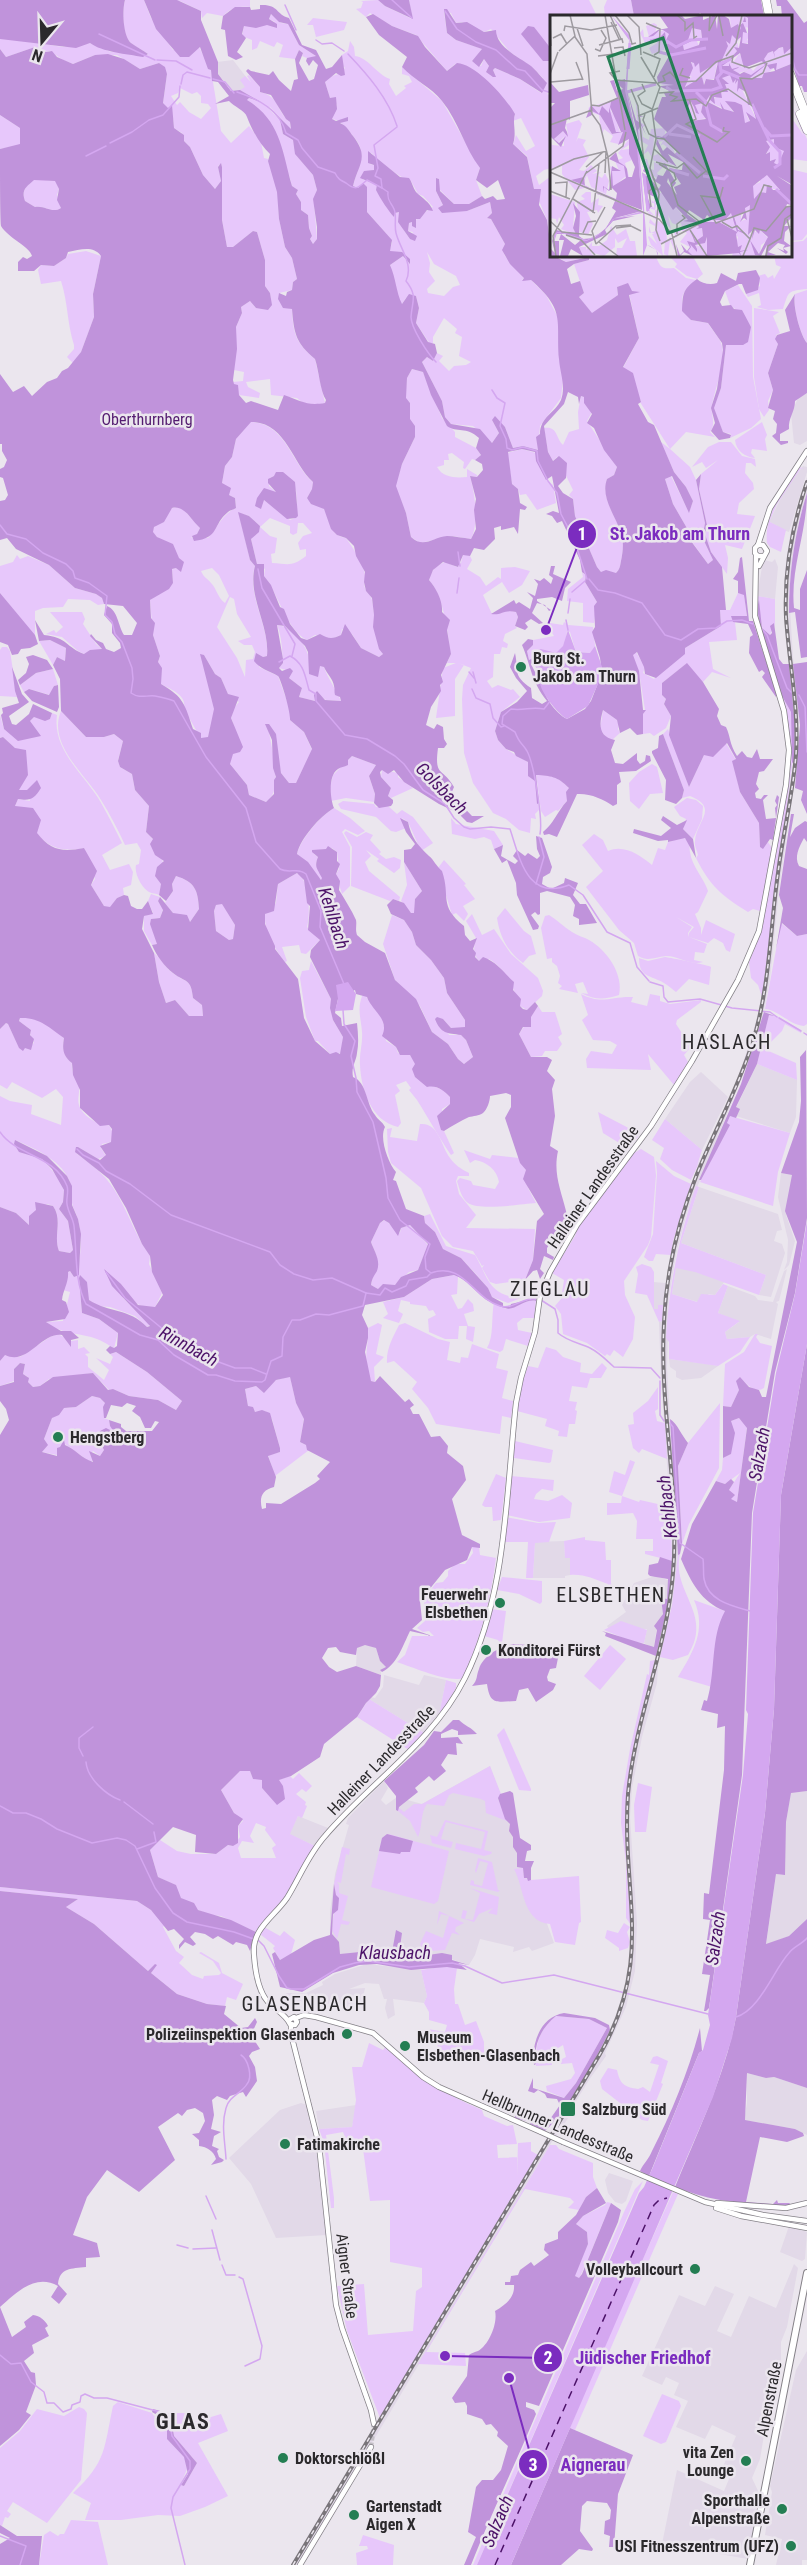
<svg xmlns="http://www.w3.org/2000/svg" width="807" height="2565" font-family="'Roboto Condensed',sans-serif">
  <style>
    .built { fill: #e2d9e8 }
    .green { fill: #e7c7fb; fill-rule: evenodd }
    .forest { fill: #c093db; fill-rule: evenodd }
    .water { fill: #d4a7f0 }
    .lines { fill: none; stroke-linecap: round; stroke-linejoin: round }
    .stream { stroke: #d4a7f0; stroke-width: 1.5 }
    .ferry { stroke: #4c1268; stroke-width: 1.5; stroke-dasharray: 8 6; stroke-linecap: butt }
    .secondary-tunnel { stroke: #c5c0c7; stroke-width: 4.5; stroke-dasharray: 4.5 2; stroke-linecap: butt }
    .secondary-casing { stroke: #848087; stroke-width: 6 }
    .primary-casing { stroke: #848087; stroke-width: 8 }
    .motorway-casing { stroke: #848087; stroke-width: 9 }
    .secondary { stroke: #fff; stroke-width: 4.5 }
    .primary { stroke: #fff; stroke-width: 6 }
    .motorway { stroke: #fff; stroke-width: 8 }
    .rail-casing { stroke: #79757a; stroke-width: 4 }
    .rail { stroke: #ebe6ee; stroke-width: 1.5; stroke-dasharray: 4.5; stroke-linecap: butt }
    .secondary-bridge-casing { stroke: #848087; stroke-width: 6; stroke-linecap: butt }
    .secondary-bridge { stroke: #fff; stroke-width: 4.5 }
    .poi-dot { fill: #247e53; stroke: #ebe6ee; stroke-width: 2 }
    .labels { text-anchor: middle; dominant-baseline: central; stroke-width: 5; stroke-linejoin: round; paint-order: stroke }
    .park-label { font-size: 16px; fill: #541c70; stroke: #ebe6ee }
    .poi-label { font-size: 16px; font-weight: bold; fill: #2b292c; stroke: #ebe6ee; text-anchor: start }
    .street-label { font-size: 16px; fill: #2b292c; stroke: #ebe6ee }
    .water-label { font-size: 18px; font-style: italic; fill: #4c1268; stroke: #ebe6ee }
    .quarter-label { font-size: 20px; letter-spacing: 1.5px; fill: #2b292c; stroke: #ebe6ee }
    .district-label { font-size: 22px; font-weight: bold; letter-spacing: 1.5px; fill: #2b292c; stroke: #ebe6ee }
    .inset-river { fill: none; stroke: #d4a7f0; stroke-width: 3 }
    .inset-road { fill: none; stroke: #9e9aa0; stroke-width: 1.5 }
    .view { fill: #247e53; fill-opacity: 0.15; stroke: #247e53; stroke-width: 3 }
    .inset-edge { fill: none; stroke: #2b292c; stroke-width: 3 }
    .leader { fill: none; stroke: #7b2cbf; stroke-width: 2 }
    .callout-dot { fill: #7b2cbf; stroke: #ebe6ee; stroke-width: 2 }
    .mark-label { font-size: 18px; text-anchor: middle; font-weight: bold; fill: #fff }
    .callout-label { font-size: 18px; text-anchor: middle; font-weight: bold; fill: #7b2cbf; stroke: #ebe6ee; stroke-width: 5; stroke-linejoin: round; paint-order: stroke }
  </style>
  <rect width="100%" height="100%" fill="#ebe6ee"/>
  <g class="built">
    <polygon points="233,60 256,90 232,91 218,74 217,62"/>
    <polygon points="807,393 807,441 800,445 794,443 791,414 798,398"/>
    <polygon points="803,466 807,467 807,472 789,532 786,531 770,522 770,520 784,492"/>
    <polygon points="807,477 807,493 799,521 789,593 793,657 799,712 799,752 780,881 770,978 762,1021 752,1053 687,1212 676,1254 669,1297 667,1368 678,1555 674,1593 658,1666 657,1683 642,1737 632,1788 630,1817 637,1923 635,1971 626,2007 605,2053 606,2056 589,2080 573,2106 575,2108 556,2136 550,2133 555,2126 553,2125 613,2026 628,1979 632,1943 626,1828 628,1784 639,1725 668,1603 672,1569 672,1534 661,1381 659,1322 662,1321 658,1309 654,1309 653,1282 666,1283 673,1241 690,1186 737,1082 760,1009 775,880 793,765 795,725 784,615 785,569 791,529"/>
    <polygon points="775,559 778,567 775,599 757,596 763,561 764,560 772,562"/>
    <polygon points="757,1064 797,1080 796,1117 790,1133 736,1116 739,1109 736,1108"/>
    <polygon points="701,1072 728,1097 702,1150 665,1119 690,1082"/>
    <polygon points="781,1173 807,1178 786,1215 795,1241 789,1265 784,1270 787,1262 788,1240 778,1197"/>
    <polygon points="699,1187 778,1214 782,1230 777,1231 774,1241 782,1244 785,1253 771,1297 759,1295 766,1275 681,1243"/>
    <polygon points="676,1267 695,1271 724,1282 715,1295 709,1294 698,1302 672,1294"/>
    <polygon points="787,1269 779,1301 776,1302 778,1304 771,1339 755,1334 750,1337 727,1339 725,1332 739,1322 718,1313 728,1286 755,1296 758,1300 773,1302 784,1271"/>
    <polygon points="669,1359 708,1364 718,1366 701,1378 682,1380 676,1377 676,1371 670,1367"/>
    <polygon points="564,1541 565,1557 570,1558 570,1575 565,1576 565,1578 533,1578 535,1542"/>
    <polygon points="655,1576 668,1580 668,1586 667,1600 661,1598 663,1613 656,1632 654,1647 651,1647 644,1643 647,1629 609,1629 607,1626 626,1612 622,1605 634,1583"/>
    <polygon points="365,1644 376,1648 380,1661 386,1667 381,1670 381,1675 356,1666 357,1648"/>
    <polygon points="384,1675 419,1685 424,1675 446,1680 439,1715 424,1733 369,1699 371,1697 375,1698 383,1687"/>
    <polygon points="490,1766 554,1943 532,1951 529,1947 513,1952 514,1947 480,1939 475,1955 469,1965 451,1959 330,1959 330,1912 335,1874 349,1825 346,1824 348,1818 384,1781 388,1788 381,1800 386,1805 397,1797 422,1804"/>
    <polygon points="807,1791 807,1919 789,1936 766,1945 776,1874 784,1875 786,1822 791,1792"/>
    <polygon points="298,1816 328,1828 315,1846 289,1834"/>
    <polygon points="367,1964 421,1970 427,1996 424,2003 393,1999 395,2015 388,2019 385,2008 387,1999 384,1999 379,1984 365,1983 349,1989 365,1988 361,2006 340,2008 329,2004 302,2011 281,2009 286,1993 306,1993 323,1985 322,1982 335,1974"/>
    <polygon points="747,2073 766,2078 774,2077 807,2088 807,2135 795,2129 744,2120 747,2103"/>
    <polygon points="301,2103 307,2105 315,2139 327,2235 276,2238 251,2184 229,2158 280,2110"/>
    <polygon points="356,2105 352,2127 319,2129 316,2111"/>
    <polygon points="548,2138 553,2140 382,2426 298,2565 291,2565"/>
    <polygon points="609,2173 633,2181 626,2201 622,2204 615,2202 608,2193 605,2180"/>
    <polygon points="789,2226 807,2232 805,2259 802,2261 780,2252"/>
    <polygon points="794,2264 798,2268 787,2327 781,2342 781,2361 774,2376 775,2385 771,2403 769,2405 760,2459 752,2478 759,2493 748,2559 662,2544 677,2470 724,2491 729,2479 722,2469 736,2436 712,2425 705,2439 676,2427 688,2401 674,2395 679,2383 666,2377 662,2385 642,2376 679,2295 705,2306 715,2286 734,2294 717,2331 731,2337 749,2296 776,2308"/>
    <polygon points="807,2351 807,2560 802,2560 802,2565 776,2565 782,2539 765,2535 772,2492 770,2486 796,2370"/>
  </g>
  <g class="green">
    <path d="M125,0h19l7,18 22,32 26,-3 12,23 10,61 10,12 18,-17 12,16 3,16 4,1 10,33 1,27 6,28 7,11 5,21 -4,3 -1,8 -13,3 3,13 10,3c1,25 4,34 23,50l10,44 -11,3 -10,-2 -7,-6 -26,-3 -1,-16 -24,3 2,5 12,6 -1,5 -20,-3 -6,-13 10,-1 1,-9 -10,-2 2,-43 6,-14 -1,-6 9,-6 6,7h6l9,-6 -1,-9 -5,-7v-26l-8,-28 -4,-1 -20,16h-6l-5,-27v-53l-1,-3 -3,2 3,15 -6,8 -12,-14 -13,-28 -6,-6 -2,-8 -8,-5 -1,-10 -10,-15 4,-29 -8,-11 -19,6 -23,-14h-22l-22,9 -10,-4 -13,-9 -4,1 -11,-5 -29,10 -6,-8v-10l3,-1 60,9 27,-4 21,9 7,-1 28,5 2,-2c-5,-4 -13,-7 -17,-11 -9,-8 -9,-32 -6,-43zM180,88l12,6 5,-2 4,4v7l7,1 3,4 -10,11 -12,-7 -9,-10 -3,3 -6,-9 7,-3z"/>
    <path d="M165,0h85v7c-10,-1 -20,1 -27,9l-16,-3 -5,5 -1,-7 -21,-10z"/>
    <path d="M378,0l7,6 27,13 -3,-19h180l8,16h-45v73l-5,5 5,2v72l-8,2 -8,6 3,9 12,-9 1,3v73l-5,-32 -13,-31 -7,-33 -14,-12 3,-9 10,16 9,-5 -14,-28 -8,3 2,-6 -60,-51 -8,7 -31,-36 -24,-9 -22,-13 -4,4 -10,-8 5,-1 2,-6 -2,-1zM444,12l7,1 5,10 6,-1 22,10 7,-3 19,23 24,17 9,9 -2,15 -21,-14 -25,-11 -2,2 2,5 -11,-16 -3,7 -9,-5 11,-12 -27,-9 -9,-7z"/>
    <polygon points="607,0 631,0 634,16 605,16 604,7"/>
    <polygon points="271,14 281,23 288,24 299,45 316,56 309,59 302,56 303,53 299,50 295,59 279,57 283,45 277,42 274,47 260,41 257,48 252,50 252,40 242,36 244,26 264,25 275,22 269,19"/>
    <polygon points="313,18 347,22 344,30 316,37 313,25 307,25"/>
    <path d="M350,41l4,6 1,9c14,2 21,18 35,23l-1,5 7,12 10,-8 -2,-2 8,-4 -3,-6 -7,-2v-7l40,34 38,67 -4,12 6,16 -13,8h-15l-15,-15v-10l-3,-1v13l7,14 -4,3 28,3 23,-9 2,11 -5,5 4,1 14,25 -2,7 2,5 19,22 -2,2h9l15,15 13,24v37l4,23 -2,19 -21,28 -2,24 -15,-4 -10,2 -8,-21 -13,-7 7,13 -7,10 -19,-17 -22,-2 -6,-7 -3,-16 -20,-39 5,-5 6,4 4,-8 6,3 -4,5 10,10 5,-5 12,-1 5,-3 -12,-6 3,-19 -7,-4 2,-4 -13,-11 -11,19v6l-3,1 -14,-21 3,-15 -3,-12 -10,2 -4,6 -2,-1 -10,-38 13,-9 5,7 2,-4c-6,-3 -15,-4 -21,-8l3,-8 -2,-5 -23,-26v-21l-4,-7 -5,4 -5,-2c5,-20 16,-32 0,-50 -4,-5 -8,-10 -13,-14h4l-12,-3 5,-14 -7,-7 -5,-16 2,-4 11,-4 7,-6 -4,-4 1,-9 6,-4zM372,153l2,5c14,8 22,18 37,23l7,13 5,2 10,11c-10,5 -15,14 -24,16l-1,8 5,1 -3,7 -7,-10 -4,-17 -4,1 -1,4 -16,-25 -1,-7 -8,-5h-6l4,-9h7v-6l-4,-1 -2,-9zM427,252l7,12 22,12 4,9 -7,2 -9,9 -16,-3 -1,-4 8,-8 -6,-9 1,-9z"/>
    <path d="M249,75l11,12v5c21,5 16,20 30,30l1,8 -21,-23 -2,1 12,12 3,14 10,6 4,16 16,19 4,15 -3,13 3,36 -4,5 -3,-5 2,-3 -3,-8 -1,-13 -7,-5v-8l-5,-8 2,-4 -6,-4 -3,-11 -42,-75 2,-2 11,4 -20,-12 5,-3 -5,-7 5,-4 6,6 -4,-6z"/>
    <polygon points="790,102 807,139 807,161 791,159 791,117 804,136"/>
    <polygon points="0,115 20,128 21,145 0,149"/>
    <polygon points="790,169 807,173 807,234 802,240 791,241"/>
    <path d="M34,179l22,2 3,8 -2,6 4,13c-9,6 -16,-3 -26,-1l-10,-6c-4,-11 1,-14 9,-22z"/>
    <path d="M807,237v52c-20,2 -18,2 -24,20l-15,1 -11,-3 4,-2 -2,-12 -11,4 -2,-3 14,-8 -2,-10 7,-2 3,4 5,-3 1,4 7,-12 -5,-2 -2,-10h16l1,-13 12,-1z"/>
    <path d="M86,251l15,5 -8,38 1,23 -13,35 -8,11 -6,-6 7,-8v-4c-7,-21 -6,-43 -13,-64l-20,3 -3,-14 3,-5 13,1 12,-8 2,-4z"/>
    <path d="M555,255h103l-2,2c5,11 5,12 18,11l12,10 10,2c-18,15 -17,21 -5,40l17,3c4,8 12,14 14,23 4,17 -7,42 -10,59 -2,11 5,17 -2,27l5,5 -29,-5 -16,17 20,18 6,13 9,43 -2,11 2,9 8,17 -5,4 -23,-32 3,-2 -15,-26 -8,-25 6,-3 18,36 4,-11 -7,-14 -12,-15 -13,-30 9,7 -30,-47 1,-1 -18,-33 16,-30 -12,-54 -10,3 1,8 -26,19 -13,-17 5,-4 -10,-29 15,-4 -1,-3 -22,5z"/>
    <polygon points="692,255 703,274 697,279 687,276 675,267 677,264 669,256"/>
    <polygon points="738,285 752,306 753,377 761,419 751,428 730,438 731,434 723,432 713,408 721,388 726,345 740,345 751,327 743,315 730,305 725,291"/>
    <path d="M807,290v53c-6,-6 -15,-38 -12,-49z"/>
    <polygon points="754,308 779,312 773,316 780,333 776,335 778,344 768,373 773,390 768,401 769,410 764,417 759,409 754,377"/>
    <path d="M412,369l11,3 19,46 13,14v5l21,11 5,7 -6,5 -3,-1 -7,10 -2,-1 1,-6 -12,-9 -4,1 1,6h-5v5l-7,2c6,11 19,11 30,10v-8l10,6 1,2 -8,-1c5,17 9,48 1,63l-19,-3 -32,7 -9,-6 -5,-24 -11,-27 7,-22 13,-27 -5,-17v-17l-5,-5 2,-20z"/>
    <path d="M581,396l3,1 8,15 -5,9 30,46 -3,8 -7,4c-6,21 9,36 14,54 3,10 2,19 0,28 -1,5 -1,8 -5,12l-15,-1 -4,-5 -22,-51 -2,-17 -4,-4 4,-5 -16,-33 -4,4 -5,-9 -4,-24c14,-2 11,9 19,17l6,-13 10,-3 -1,-17z"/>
    <path d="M250,422c36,0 42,43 63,60l-1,7 -5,9c5,3 13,6 16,10 9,12 5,27 23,30 7,10 17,24 19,37 1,5 -2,8 0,13 2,5 6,7 7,12 4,19 1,38 11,54l-4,3 -18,-9 -9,-14 -10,-5 -1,6 -10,4 -16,-4 -8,5c-20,-9 -29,-47 -43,-64l1,-7 -8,-5 -6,-25 9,-13 -11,-10 -10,-3 11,47 5,6c-9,29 15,60 12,90l-4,1 -4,10 19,9 13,36 -1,8 14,12 8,18 -16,33h-7l-8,-10 -7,-34 -6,-16c1,21 18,66 -2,79l-17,-7 -2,-10 -17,-21c1,-15 9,-31 1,-46l3,-10 5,-6 -11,-8 -7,-16 -6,-4 -11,-19 11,54 -7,29h-7c-6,-9 -10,-17 -15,-26 -2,-4 -1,-10 -4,-14 -5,-7 -14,-10 -21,-14l-3,-22 2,-6 -7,-21 -3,-35 23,-17 -1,-14 4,-1 3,-10 -27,-26 2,-5 18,-19 5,-1 6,2 17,19 -3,6 -6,4h17c9,-10 15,-25 28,-30l-1,-10 -6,-3 -7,-12 3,-17 7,-9 4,-18zM274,476l22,14 1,14 -2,14 -5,2 -26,-20 -6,2 5,-10h13l-7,-6 1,-8zM270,518l20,8v7l3,2 4,-2 1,-10h5l9,10 -9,3 -5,7 2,7 6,-1v7c-14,11 -17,8 -34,7l-1,-9 4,-1 2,-15 -7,-2 -10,-9zM212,568l7,7 10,21 -4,7c-8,-6 -8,-14 -14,-20 -4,-5 -7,-5 -10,-12zM230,597l4,2 3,15 14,23 -13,4 6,4h8l3,7 -2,7 -7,1 -1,17 -8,-19 -20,-31z"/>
    <path d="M762,422l5,13 -2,4 2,12 -15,-2 -1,4 4,5c-10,-1 -19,-7 -20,-18z"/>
    <polygon points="719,442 731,442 742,456 755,459 756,467 751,463 746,463 745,473 753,483 754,489 739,503 737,514 755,516 742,549 725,545 728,558 727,574 711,552 705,534 707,525 699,489 701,474 718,460 706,468 702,462 692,467 708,447"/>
    <polygon points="522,449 536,453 545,478 553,485 556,503 537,510 526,494 520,495 518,489 512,484 507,453"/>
    <path d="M800,467l6,3 -5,-2 -24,36 -7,16v2l16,8 -5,22 -11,-5 -3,-4c-3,-29 17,-54 33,-76z"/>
    <path d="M463,554l7,2 2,4 -5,9 13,8 6,9 12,-9 3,2v-11l14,-1 15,4 -8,14 -13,8 -7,-11 -19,13 9,19 16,-4 8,2 2,5 -3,9 2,2 -12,6 -2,7 5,3 -1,4 -5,-1 -2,7h-6l-1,23 -6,4 5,7 6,-3 13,5 2,-1 7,8 -19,15 -6,19 3,9 8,9 22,13 7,19 4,29 -4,4 1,5 -5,-1 -1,15 -11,-3 -13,-11 -13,-6 -20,-30 -9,-30 -2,-54 1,-14 8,-17 -13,-5 6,2 -9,14v37l-19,2 7,-50 13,-5h-9l4,-9c-3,-6 -2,-12 -3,-19 -3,-19 -7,-41 -19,-55 2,-10 7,-14 16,-18l12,5 4,-4z"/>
    <polygon points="17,555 20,559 28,556 49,565 75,588 96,594 102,598 104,604 98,605 90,600 68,599 63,607 43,608 35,611 35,635 32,633 0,593 0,566 13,562"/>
    <polygon points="582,572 586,576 585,582 597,602 594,623 583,622 583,603 567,601 568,589 583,577"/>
    <polygon points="738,593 744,594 747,617 732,616 733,622 735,622 737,640 709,642 713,669 731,678 712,672 703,682 686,664 662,683 662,695 666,699 664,704 671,716 666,728 654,736 650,733 643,734 643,714 645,710 640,678 632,655 636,652 645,667 643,673 654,679 685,648 721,626 720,610 730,610"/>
    <polygon points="757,596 775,599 775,627 774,623 770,635 762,628"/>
    <polygon points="50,612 82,612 85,619 83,624 96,644 103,650 84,654 78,651 62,637 46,634 54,630 56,633 63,627"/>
    <path d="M564,622l4,3 25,2 2,19 -4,7 -15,-1 -6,-20 -3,-1c-1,9 -3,20 -14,23l-12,-5 -7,2 1,6 -6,3 -2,-9 6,-6v-5l21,-4 -7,-11 3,-2 13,2z"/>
    <path d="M277,625c15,1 31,21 32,35l15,7c4,12 12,22 17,34l-15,-1 -6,-4 -5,5 -16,-4 3,-9 -13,-10 -3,-8 -7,-2 4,-5c-1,-13 -1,-26 -6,-38z"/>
    <polygon points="50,640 66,648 65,661 57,657 53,665 39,641"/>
    <polygon points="2,647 7,647 10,651 17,697 0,696 0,650"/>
    <polygon points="53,669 58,685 54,686 50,695 29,689 24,692 20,685 36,673"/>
    <polygon points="782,696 791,712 793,759 762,997 758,985 751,978 749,962 763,923 788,785 791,742"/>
    <polygon points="603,710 617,720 619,725 618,729 620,733 612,740 608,739 600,730"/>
    <path d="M61,711l25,26h18l10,-3 9,7 -5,19 2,7 12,7 3,16 14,16 -3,26c21,20 19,37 13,63 -3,-2 -7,-1 -10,-3 -7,-4 -15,-18 -13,-27l3,-1 2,-14 -4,-7 -12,2c-7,-15 -15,-31 -24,-45 -15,-25 -54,-56 -40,-89z"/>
    <path d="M52,713l5,2c-5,35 27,59 43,86 8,14 15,28 22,42l-20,12 8,15 19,-6 4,8 -2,13 -8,3 1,7 -7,3 -7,10 -6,-2 -13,-21 4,-6 -11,-31c-39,8 -46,-15 -69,-42l3,-7 12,2 -3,-11h-9l-3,-42 -12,-11 -3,1v-23l4,14 26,-8 4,-4 16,2z"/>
    <path d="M668,729l21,58 15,-32 22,-12 10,17 -3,1 7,31 19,31 1,24 3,1 5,-6 4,6 -12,63 -7,-2 -5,3c-26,-16 -38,-26 -52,-54l2,-3c-1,-5 -4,-9 -3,-14 1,-20 25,-33 -5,-45l-8,2 2,-8 -21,-56z"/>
    <polygon points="352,756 376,765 369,776 375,794 374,802 346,798 331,801 330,787 333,775"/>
    <polygon points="652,764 657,767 663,793 650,794 639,809 630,801 629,783 639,772"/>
    <polygon points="382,770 398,773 398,777 413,788 391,798 388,796 391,788 381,777"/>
    <path d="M536,774c16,2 20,1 33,14l-2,13 -9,10 -2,-1 -11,7 -4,-6z"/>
    <polygon points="687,798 696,800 703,806 702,819 693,839 683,829 686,819 680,816 674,807"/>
    <polygon points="343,801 374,804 376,807 388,806 397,814 402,810 413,817 433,843 421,851 408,822 402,818 406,828 396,832 391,831 376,817 341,809 338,804"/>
    <path d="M334,808l16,10 15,13 -7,4 -13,-6 -3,3 8,15v39l-8,8 -6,-20 3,-5 -2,-17 -5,-4 -12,2 -6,4 4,3 -2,7 7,14 -2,2 -24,-26c4,-15 23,-38 37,-46z"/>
    <polygon points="451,818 456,824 494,831 503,845 494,849 491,840 484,837 475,839 452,834"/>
    <polygon points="346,831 357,837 366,832 373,835 370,840 381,852 379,854 386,859 394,857 401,860 400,868 394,873 377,861 379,859 366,850 371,856 365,862 369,871 400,897 399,901 393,899 390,901 351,886 352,847 344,833"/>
    <path d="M594,834l9,6 5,11c16,-7 32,4 44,14l6,-17 7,2 3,-8c5,0 13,-7 18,-3 5,3 3,8 4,13 2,15 14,26 18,39l-10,21 -3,2 6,14v7l5,-15 29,14 -5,18 -4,-2 -3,-7 -9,-5 -6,5 -19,-6v-4l5,-6 -18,-10 16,10 -4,6 1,4 18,7 -3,9 -9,-1 -1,8 9,2c-13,4 -24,-6 -37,-6 -11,1 -18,6 -28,0l-4,-13 -15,-13 -33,-43 17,-16 -21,-26z"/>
    <polygon points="444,860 466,884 464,885 475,899 463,906 468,914 464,921 456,913 452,915 438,868"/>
    <polygon points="404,862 422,891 415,899 415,913 411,913 401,901 407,885"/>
    <path d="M297,873c12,5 14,42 10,54l13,13 -14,14 -5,-1 -2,-8 -17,2 5,14 -2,1c-11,-15 -21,-29 -20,-48l11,-11 2,-19z"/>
    <path d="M176,876c19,6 22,14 23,33l-9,13 -17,-9 -8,-10 8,-12 -1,-7z"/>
    <polygon points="151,894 160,897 158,901 163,909 160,918 151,919 158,944 152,945 144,931 144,916 153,913 148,901"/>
    <polygon points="222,903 235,925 233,939 229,940 216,931 214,911 216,905"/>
    <path d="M505,908l19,23 7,5 5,18 -7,2 -6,7c-16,-12 -23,-26 -26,-45z"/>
    <path d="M472,914l10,21 12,-6 17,25 27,24 5,13 -1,5 -15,14 -7,-4c-6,-18 -15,-38 -31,-47l-10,2c-7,-7 -5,-14 -3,-23l-10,-17z"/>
    <polygon points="392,915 404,920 412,932 416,945 431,960 444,978 447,993 465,1020 465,1028 451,1028 443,1019 449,1035 461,1035 466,1040 473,1057 464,1064 458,1059 448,1044 432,1032 420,1006 395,980 383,944"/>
    <path d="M549,915c8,5 15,12 23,17 6,4 12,5 17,8 18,10 35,35 30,55 -15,5 -24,5 -38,-2l7,1 -5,-12 -8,2 3,9 -19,-4 3,-3 -4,-3 2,-7 -3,-10 -5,-4v-4l-5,1 -6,-31 4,-12z"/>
    <path d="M781,923l16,13 10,-2v90l-3,2c-15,-1 -25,-16 -39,-17z"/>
    <path d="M154,953c7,5 12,16 20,21 13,9 17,5 19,24l9,7 1,11h-14l-14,-16 -9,3 -7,-21z"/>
    <path d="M665,957c6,1 44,8 46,10l-2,18 -20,-6 -13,13c-4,-3 -7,-6 -12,-9 -13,-8 -25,-5 -25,-25l9,3z"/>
    <polygon points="311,961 331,999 333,1020 343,1037 341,1053 330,1054 318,1041 315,1041 306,1017 300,978 302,971 309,970"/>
    <path d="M581,994c21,11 30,2 52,3l-2,5 16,4 3,-12 10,2v5l10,3 31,-4v2l-24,18 -1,4 15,23 -7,8 4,7 -14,23 -26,-31 3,16 -64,-2 -1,-9 5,-8 21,3 5,-9 -7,-4 -17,-1 -11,-20 6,-5z"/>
    <path d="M365,995l18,24 3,22 10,6 2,6 12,2 23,31 10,4 7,7v7l-8,5 -1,20 3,2 10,22 -3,2c-13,-19 -22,-36 -34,-55l-8,-10 2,-2 -5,-7 -10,4 4,6 -5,4 6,28 -3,4c-27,-6 -37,-38 -38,-62 -1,-11 3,-22 2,-33 -1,-14 -5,-22 0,-36z"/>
    <polygon points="538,1006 542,1012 555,1012 562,1034 558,1037 562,1044 557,1051 545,1051 542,1056 531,1057 519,1034"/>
    <polygon points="769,1014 779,1017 801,1030 801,1033 785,1024 782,1031 764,1049 796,1063 797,1080 757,1064"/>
    <path d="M30,1017l23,10 11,11c-2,10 0,19 8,25 -1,10 4,13 7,23 1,6 -2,13 0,19 2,10 21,22 30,20l4,8 -2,9 -9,2 -1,4 5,8 -8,3 -20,-12 -1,7c41,28 42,45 63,86 3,6 7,10 10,16l-1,8 13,29 -7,14c-17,3 -26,-9 -34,-23l2,14 25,24 2,3 -3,2 -12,-11 -25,-9 -12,-1 -9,-6 -10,-21 3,34 17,6 19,14 -4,15c-7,-4 -15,-9 -23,-11 -15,-4 -32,-4 -45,-15l17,-1 7,-29 -7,-2 5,-18 2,-1 4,6 2,-2c5,-18 7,-36 2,-55 -1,-6 -5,-11 -6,-17 -2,-6 1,-12 -1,-18 -7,-24 -35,-36 -56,-45l8,13 19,5 17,21 5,11 -1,12 -4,7 9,12 5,29 -3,3 -11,-2c-6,-15 4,-31 -6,-45l-6,-2 -17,12 1,7 -2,2 -13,-12 -16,-6v-111l10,5 22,4 -1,9 30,11 2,-28 -7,-8 -14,9 -30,-16 -5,7 -7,-4v-56l6,-6 2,1 9,19 10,5 7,-5 -4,-9 1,-4 -12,-9 1,-3z"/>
    <polygon points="598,1112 640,1134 629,1149 603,1133"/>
    <polygon points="730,1116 790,1133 778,1172 773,1206 700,1182 729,1125 727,1123"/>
    <polygon points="665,1119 702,1150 697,1166 704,1152 691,1180 672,1170 660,1159 664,1148 652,1140"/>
    <path d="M420,1124c19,-2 21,22 30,34 5,7 11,11 19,15v3h-11l-2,5 3,13 17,21 -10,13 69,1 -2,31 -8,20 -29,4 -6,-2 -8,-14 2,-3 -2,1 -9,-15 -20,-4 -11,-11 -21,-48 -30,-25 -3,-11 -1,-23 5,-1 -2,9 27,4z"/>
    <polygon points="641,1149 654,1157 656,1175 651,1237 648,1245 624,1281 625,1295 635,1317 633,1339 623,1357 614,1350 610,1356 607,1354 605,1356 587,1343 563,1334 561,1314 555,1306 561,1299 564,1280 552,1273 575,1236 577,1228 634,1153"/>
    <path d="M464,1150l26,9 2,-4 27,3 7,12 2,18 8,15c-15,1 -56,8 -68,0 -6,-4 -9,-15 -11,-22l3,-3 11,3 2,4 22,4 4,-7c-2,-12 -12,-20 -24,-22l-5,3z"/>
    <polygon points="656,1161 674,1176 691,1184 673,1241 671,1255 656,1254 653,1261 649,1261 644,1257 653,1234 657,1173"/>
    <path d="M696,1186l3,1 -18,56 85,32 -7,20 -64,-23 -19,-4 -4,26 25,8 4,-8 14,1 8,-11 5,2 -10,27 22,8 -15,11 2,7 23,-2 -10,15 -22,14 -49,-7v-17l-3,-4c3,-53 13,-102 30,-152z"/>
    <path d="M430,1214l16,32 29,9c14,24 13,40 46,43l-13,5 -16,-6 -4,-9 -13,-15 -14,-15 -18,-9 -8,-17 -10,-9 -1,-7z"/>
    <polygon points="385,1220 400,1233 401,1228 410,1225 428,1245 418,1270 409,1272 395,1285 378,1289 371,1285 377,1257 371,1242 380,1223"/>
    <polygon points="642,1264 651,1267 654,1272 654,1309 658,1309 658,1305 663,1305 662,1321 659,1322 647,1295 635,1293 638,1274 636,1267"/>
    <polygon points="454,1275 458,1276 457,1294 451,1295 458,1309 462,1308 468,1299 473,1304 474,1311 464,1314 468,1326 475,1327 473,1342 466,1339 467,1326 459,1326 458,1339 445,1339 429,1332 428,1319 436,1315 433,1310 429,1311 426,1306 410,1304 410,1302 401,1300 398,1311 403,1314 399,1323 383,1318 388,1314 383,1302 404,1297 432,1279"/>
    <path d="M531,1300l5,1 -2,17h-11l-6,5 1,7 14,3 -4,13 -22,-7 -3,11 -3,2 -13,-4c7,-12 4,-30 7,-46l12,7z"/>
    <path d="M378,1323l4,2 -6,29 8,3 -10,10 1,15 -4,-1c-9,-21 -2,-34 -3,-53z"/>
    <path d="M405,1323l33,16 12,3 -3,18 13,3 1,-6 7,1 4,-14 27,10 -3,14 12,3 -6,27 11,3 -2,17 -9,-2 -2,18 -64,-10 -8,-16 -16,-19 5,-7 -23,-21 -7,2c-1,-14 6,-26 12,-38z"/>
    <polygon points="58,1334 71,1341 78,1340 78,1349 84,1347 90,1353 85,1354 88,1357 88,1367 104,1380 109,1370 96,1358 110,1364 113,1357 110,1354 116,1352 147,1372 182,1401 176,1410 158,1400 129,1396 113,1389 109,1390 93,1373 49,1379 40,1386 33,1387 28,1382 28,1377 23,1374 25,1364 20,1363 14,1369 14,1381 0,1386 0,1361 4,1355 20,1357 50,1337"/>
    <path d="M755,1334h3l-2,3 4,6 12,3 -8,42c-9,6 -17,-4 -24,-10l-1,12 -8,17 -8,-1 2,-42 19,-12z"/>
    <polygon points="546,1347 556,1350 563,1357 581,1363 580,1372 592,1374 602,1363 607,1368 601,1378 590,1378 587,1388 572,1386 569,1401 577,1402 575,1410 577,1411 575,1424 569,1424 567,1437 558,1436 559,1431 545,1426 547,1419 517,1411 519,1392 528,1366 538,1368"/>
    <polygon points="290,1376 296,1403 304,1418 300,1442 306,1445 309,1450 275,1476 268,1455 280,1452 280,1448 272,1419 265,1411 257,1413 248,1406 245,1389 256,1386 262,1391 276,1380"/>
    <polygon points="658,1387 658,1409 655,1411 657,1421 665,1423 667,1459 642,1449 639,1453 633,1448 628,1425 634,1424 633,1413 648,1401"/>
    <polygon points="92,1396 100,1398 105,1403 104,1418 109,1420 110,1426 115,1430 113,1433 100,1431 98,1439 104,1450 100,1456 93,1451 90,1454 94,1460 90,1462 65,1444 60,1447 57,1455 42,1452 47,1445 44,1439 52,1418 63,1408 76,1407"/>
    <polygon points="720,1403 719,1468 689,1524 682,1544 678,1466 688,1443"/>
    <polygon points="739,1418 747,1427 737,1502 731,1501 729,1490 740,1473 725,1484 716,1481 722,1470 723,1458 731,1454 731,1421"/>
    <polygon points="515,1441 553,1450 551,1462 549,1463 514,1458 511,1474"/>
    <polygon points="630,1460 635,1462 622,1496 639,1502 640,1500 671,1507 672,1561 645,1554 645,1551 653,1551 653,1539 636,1539 637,1521 633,1513 607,1515 607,1503 621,1503 622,1496 609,1492 614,1471 625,1475"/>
    <polygon points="496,1474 506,1478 501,1520 493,1521 492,1507 485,1507 482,1505"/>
    <polygon points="511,1476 554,1480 553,1491 542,1489 536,1494 534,1499 548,1501 562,1495 572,1503 570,1518 539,1522 507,1515"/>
    <polygon points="506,1517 538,1523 556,1522 549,1542 535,1543 533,1578 526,1578 528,1542 504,1542"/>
    <path d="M585,1537v3l20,2 1,18h5v23l2,7 -6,-2 1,-4c-15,-5 -23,-10 -38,-9v-17h-5l-1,-17z"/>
    <path d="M472,1547h7l1,8 16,3c-5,41 -16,82 -33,120 -14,5 -51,-11 -66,-16l8,-7 7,-19h22l-5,-5 -6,1 -6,-4 8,-7 -1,-23 12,-15 7,-1 5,-6v-5l7,-7h10l8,-11z"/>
    <path d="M680,1554c-9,38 34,60 8,101l-15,5 -13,-3 12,-52 6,-50z"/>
    <polygon points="502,1577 542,1581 542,1602 540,1604 519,1594 497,1590"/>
    <path d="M694,1600l31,11 -13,76 -34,-10c15,-25 29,-47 16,-77z"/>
    <polygon points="491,1609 506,1611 502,1643 500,1644 498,1640 484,1636"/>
    <polygon points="621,1621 647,1630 644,1643 633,1642 604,1630"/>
    <polygon points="610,1645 626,1659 600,1690 584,1676"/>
    <path d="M655,1660c-11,41 -25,90 -28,137 -4,41 1,86 4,128l-5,-7v-55l-5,-40 1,-27 8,-47 17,-75 2,1 1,-14z"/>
    <polygon points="446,1680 456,1683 456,1688 441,1714 409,1750 357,1717 369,1699 424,1733 439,1715"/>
    <polygon points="504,1728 531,1789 531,1791 519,1790 497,1735"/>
    <path d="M490,1766l11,28 -3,5 9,22 -21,-8 -1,-12 -4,-2 -28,-6 -4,2 -5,11 -17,-2c-7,9 -4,22 -9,33l-8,-16 -12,-10v-4l6,5 10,-8h8z"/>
    <path d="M240,1771h10l3,8h9v9l15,16 1,-24 12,-4 3,3 6,-6 13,13 -6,6 -4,-3 -6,5 10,8 -1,3 2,1 -5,12 -4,-2 -8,18 25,12 -33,55 -26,31 -35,-16 -10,-1 -13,-5 -17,-12 -8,-14 -15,-7 -8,-27 10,-10 17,11 14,3h25l12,-9 5,1 7,-9 -2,-11 5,-5 -9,-8 -13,-23zM256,1823l10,4 -1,3 11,15 -4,3 4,10h-35l-3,-10 4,-7 12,2 -4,-7z"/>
    <polygon points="638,1783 652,1787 646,1832 635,1832 634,1805"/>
    <polygon points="445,1820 488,1831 484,1850 492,1852 491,1854 484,1856 455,1849 456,1843 481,1849 485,1832 446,1822 441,1839 453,1842 451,1848 432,1843 430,1835 437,1837"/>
    <polygon points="389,1834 449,1851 438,1901 434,1904 371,1887 382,1838"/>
    <polygon points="342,1847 350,1849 349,1855 346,1854 341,1883 337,1882 339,1885 339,1893 348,1896 342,1920 350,1922 348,1925 341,1924 337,1939 332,1930 336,1895 334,1884"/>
    <polygon points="478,1858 492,1862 498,1890 500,1890 498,1892 470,1885 471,1880 474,1881 474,1884 482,1886 488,1863 480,1861 476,1873 475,1871"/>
    <path d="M523,1868l1,10 7,2 48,-4 2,46 -2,1 -4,22 -20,-3 -5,-18c-28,-2 -26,-38 -36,-55z"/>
    <polygon points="0,1887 137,1901 151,1910 165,1925 163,1927 176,1951 184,1957 179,1963 192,1975 203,1979 204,1976 219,1975 221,1973 213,1961 199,1953 201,1952 219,1963 222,1973 243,1984 236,2000 227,1997 225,2006 207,2004 177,1994 151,1973 156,1964 148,1971 94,1924 66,1907 78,1899 0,1891"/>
    <polygon points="470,1888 499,1897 497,1915 488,1913 493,1908 479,1914 474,1922 461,1918 463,1910 467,1911 465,1919 473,1920 480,1893"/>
    <polygon points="439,1911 464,1923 456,1927 455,1931 460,1935 452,1933 445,1950 431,1951 422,1948 420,1944 426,1931 443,1938 449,1916 441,1914 437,1925"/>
    <polygon points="624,1923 630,1927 627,1932 630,1942 628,1948 619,1951 619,1948 605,1938 607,1930 618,1933"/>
    <polygon points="264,1927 280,1936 284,1931 295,1940 291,1954 280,1960 273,1948 275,1946 260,1934"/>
    <polygon points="447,1966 457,1968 454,1989 455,2004 458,2004 465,2025 476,2021 484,2042 484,2059 436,2057 438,2042 426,2039 428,2029 445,2032 447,2025 429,2020 429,2012 424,2003 427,1996 421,1970"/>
    <path d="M556,2016l33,3 18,9 -31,55 -12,15 -17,-7 -1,-5 25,-7 4,-6 -3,-10 -11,1 -1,-4 6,-3 -3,-12 -13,8 2,12 -16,1c-1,-21 3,-37 20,-50z"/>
    <path d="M369,2043l14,7 3,-4c28,31 58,47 96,64l2,6 23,10 6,-1 4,19 -20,1 1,13 20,-1 -1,19 1,-33 13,-1v9l7,4 -158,263 -33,-87 -10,-45 27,-2 4,51 45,-4 3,-40 6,-4v-19l-32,-6v-62l-20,1 -8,-60 -15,1 -4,-10 -17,3 8,63v10h-3l-7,-65 -5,-14 33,-2 4,-27 -4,-33h10z"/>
    <path d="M657,2056l11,5 -7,22 2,1 -15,37 -6,-1 -40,-31 -2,-8 8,-13 9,2c3,14 7,17 21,19l5,-2 7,5 9,-27 -9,-2 3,-6z"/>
    <polygon points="550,2145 556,2145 559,2149 593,2163 593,2177 597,2188 586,2197 579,2210 568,2208 574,2202 570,2198 525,2189 426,2352 465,2353 466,2366 418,2364"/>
    <polygon points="643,2181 477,2565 473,2565 624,2212 635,2189"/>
    <polygon points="673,2192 678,2194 575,2430 570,2428 604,2346"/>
    <path d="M607,2202l4,1c-11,26 -20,50 -32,76l-4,-3v-5l13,-27 -1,-12 -11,-8 7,-8 22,-11z"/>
    <polygon points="662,2394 679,2401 681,2406 666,2442 661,2444 643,2436"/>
    <path d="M118,2402l34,11 2,3 4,-2 5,4v5l4,5 1,12 18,18 2,9 -7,16 3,3 13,-23 -23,-27 -3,-23h17l3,10 30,-9 7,17 -30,12 30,53 -23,11 -25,9 -22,-1 -37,5h-36l6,-17 -18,-10c34,-31 31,-46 40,-87z"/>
    <polygon points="79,2407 84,2409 87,2413 81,2480 47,2523 13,2502 7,2511 11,2514 8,2518 5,2517 2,2526 0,2525 0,2448 20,2431 37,2409 64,2416"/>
    <polygon points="71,2520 98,2522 108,2565 39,2565 44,2535 50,2531 58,2536 60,2534 64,2534"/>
    <polygon points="363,2535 394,2545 393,2565 357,2565 356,2553 368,2549 367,2546 359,2546"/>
  </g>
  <g class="forest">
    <path d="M0,0h125c-3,10 -2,36 6,43 5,4 12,7 17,11l-5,3c-16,-3 -41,-5 -53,-14l-14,5 -76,-9z"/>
    <path d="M144,0h33l24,11v9l17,42v12l13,17 9,-1 21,12 -12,-4 -2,2c34,21 35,51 45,86l6,4 -2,4 5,8v8l7,5 1,13 3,8 -2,3 3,5 4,-5v-12l-4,-28 4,-9 -4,-15 -18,-21 -2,-14 -10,-6 -3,-14 -12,-14 23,23 -1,-7 -4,-3 -15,-24 -11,-3v-5l-14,-16 2,-2 3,2 18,4 4,-4 6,9 12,11 3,-11 4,-1 -3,-20 4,-9 4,3 -4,10 10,18 5,-2 4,-14 -5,-5 -4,6 -3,-5 1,-3 9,-2 -17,-11 -11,-21 -9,-2 -8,-8 -2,5 8,5v4l-10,-3 -11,3 -12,-2 -2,8 4,4 -9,14 6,5 -7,3 -8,-4 -3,-26 -4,-1 2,-13 12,-9h15l1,3 9,-1v-4c19,-1 15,9 29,13l13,27 14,5 10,19 6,-2 10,-12 3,20 -4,1 -5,-3 -11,9 5,16 6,-1 1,12 -5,10 4,2 12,-4v4l-8,2c7,3 9,8 13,13 17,22 5,28 0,50l5,2 5,-5 4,4v25l25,28 -2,11 12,1 8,7v5l-7,-8 -13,9c6,13 6,27 12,39l7,-10 7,2 3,12 -3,15 12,19 7,2 2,9 -4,8 -6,-4 -5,5 20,39 3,16 6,7 29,5 12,14 7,-10 -7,-13 3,-4 10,11 8,21 10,-2 15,4 -2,-13 4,-3c0,-17 15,-21 21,-34 5,-14 -1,-27 -2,-41 -3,-40 7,-48 -28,-79l-9,1 2,-3 -14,-14 -8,-14 3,-6 -14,-25 -4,-1 5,-5 -2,-11 -23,9 -25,2 -4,-5 5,-3 -7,-14v-13l3,1 1,12 14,13h15l13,-8 3,3 8,-3 4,4 8,-1 -7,-19 -11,8 -11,-8 4,-12c-16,-21 -21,-46 -38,-67 -11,-14 -28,-21 -40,-34l5,-10 -28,-22 -13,-18 7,-3 19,12 26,10 7,11 22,24 10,-8c19,1 49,35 58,51 -3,9 2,18 -2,30l14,13 7,32h7l-2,16 8,15 5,35 14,7 23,-5v3l-15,4 -7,5 4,15 9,-3 4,12 -5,4 13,16 26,-18 -1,-8 11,-4 4,8 8,1 -11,3 10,43 -16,29 10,6 8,29 -3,2 10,18 6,3 20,47 12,15 7,14 -4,12 -17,-37 -7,3 8,25 15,26 -3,3 23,31 5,-4 -8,-17 -2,-9 2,-11 -9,-43 5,-6 -2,15 8,36 -2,9 6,18 11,15 4,43h-6l1,16 -36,22v6l-29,24 -11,-4 -1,-7 -7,-15 -4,3 6,16 4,39h3l-3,4v20l-6,1 -7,-7 -10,5 -3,-13 -14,-10c-4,14 -5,27 12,30l-4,10 4,13 8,1 14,-11v7l3,4 5,-3 1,-6 4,1 1,5 -15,10 -17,1 2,10 -4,3v19l-4,2c-9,-7 -24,-13 -36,-12l-20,43 -8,-3 -5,1 -1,-3c11,-9 14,-20 24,-31l-1,-9 3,-4c-12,-12 -18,-12 -33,-13l3,28 -2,1 -2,-23 -7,-5v-14l-12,-6 -2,-4 -8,-3 -8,-9 -3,-9 6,-19 16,-10 10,-11 -11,-13 -6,-11 5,-14c4,18 -3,22 16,35l1,10 10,6 5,-3c-16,-20 -16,-35 -25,-56l6,-6 5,1v5l-6,6 2,9 6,-3 -1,5 -3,2 4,8 7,4c-2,16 12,36 25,43l18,-10 6,-8 11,-28 -2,-15 -8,-26 3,-5 -1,-21 3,-4 -12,-20 1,-7 -4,-3 -2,-12 -18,-39 -5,2 -5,-7 -6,-2 7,-3 6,2 -7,-37 -6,4 -1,-2 -9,-17 -1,-9 -13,-3 -14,3 4,32 6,5 2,14 7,4 -2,3 -5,-1 -2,25 -4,-7 -13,3v-4l-7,2 1,11 -11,11 -10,-2 -4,8 -7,-1 -5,12 -15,-5 -10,8 -4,10c7,8 14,21 13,32l8,8 -3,10 4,24 -10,21 2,7 -3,3 1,6 -10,16 -5,18 8,4 3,-5 6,3 1,12 3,5 -3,4h-6c-4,30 5,19 16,39l-3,7 21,22h12l-12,7 -5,-1 -9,-9 -19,-9 -35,-22 -10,-12 -6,4 -6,-4 -2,2 1,5 10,11 -3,8 5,4v3l-2,3 -12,2 -5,-5 1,-9 -6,-18 7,-11 -24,-9 -4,4v5c-4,2 -7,2 -10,4 -10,6 -8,30 -4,39 -14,8 -34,31 -37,46l11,8 13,18 1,-2c-5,-10 -8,-11 -4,-21l-6,-5v-2l14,-1 2,-3 9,6v9l3,3 -4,10 4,7 -1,9c6,10 12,19 17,30 1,5 -1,9 1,15l8,7 20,11 10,27 21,19 16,33 16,12 10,15 6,5 9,-7 -7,-17 -5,-5c-14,-2 -20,-1 -26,-16l2,-2 6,2 8,9 14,-1v-7l-18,-27 -3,-15 -13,-18 -15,-15 -4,-13 -8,-12 -13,-6 -4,-9 6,-6 11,4 7,10h3l1,-14 7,-8 -18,-29v-12l7,-1 4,-5 -9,-12 -6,-14 8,4c3,15 10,24 21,34 5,4 7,10 13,15 9,26 -4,34 22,55l1,9 5,6 7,-3 -4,11 3,4 -1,4 4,4 4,-4c14,5 20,15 31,25l-1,8 8,9 -1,7 3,3 4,1 8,-8 3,4 -7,11v10h-8l-4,7 12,23h16l5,3 -5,11 8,9 -3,9 3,27 -5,30 8,5c-5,23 3,39 8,60 2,9 -7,19 -7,28l-5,-1 -7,10v5l7,4 -1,3 -9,-4 -4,13 4,4 -4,6 -3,-9 -4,1 -8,9 8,-20 4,-39 7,-7 -21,-35 3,-9 -6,-7 -15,-45 6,-11v-12l-5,-2 -16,3c0,5 -3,14 -7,17 -4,3 -10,3 -14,4 -9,4 -17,9 -25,14l-3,-1 -4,-14 13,-12v-7c-7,-7 -13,-12 -23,-10l-12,-10 -3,-8 3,-5 -5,-9h-10l-4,-8 -14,-11c8,-17 -10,-25 -15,-39l-11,-3 -1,-4 -17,9 -3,14 6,5 1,8 15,-3c1,10 2,20 0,30 -1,9 -6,14 -4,24 14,5 13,27 22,38 3,5 7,6 10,12 -6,11 3,36 11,45l-3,8 3,1 10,28 18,7 1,7 10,9 8,17 18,9 27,30 4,9 11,6v4h7l1,-3 25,-6v3c-11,-3 -22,11 -31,7 -4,-1 -18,-7 -21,-10 -10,-8 -17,-18 -30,-23l-22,4 -28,18 -39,8 -3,10 6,13v10l-3,14 6,29 4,1 5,-6 25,26 4,-3 5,6 -4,3 3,6h6l12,23 9,-1 8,10 -1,7 16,13 3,14 -14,19 10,36 18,9v4l-8,-1 -5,13 -22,10 -25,31 2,19 -10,9 20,7 -22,-5c-7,14 -13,34 -28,41l-2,-2 6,-3 -6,-6 -4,-13 -11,-3 -8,3 -1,7 -16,-3 -4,-5 -8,1 -6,10 7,9 8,5 19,-6 25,9 -1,11 -4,7 -10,10 -9,14 -33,27 -4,13 -29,19 -12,4 4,6 2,13 -8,6 -15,-17v-8l-9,-1 -3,-8h-10l-19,19 13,23 9,6 -5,7v17l-5,3 -5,-1 -12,9 -21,-2 1,-17 -23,-8 -23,23 8,27 18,8 5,13 13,5 4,7 33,10 25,12 -6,19 -3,-6 -11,-3 -3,3 -15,-9 -5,3 -8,-5 -10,-2 -5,5 6,7 -3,2 -8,-4 -6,7v-4l5,-6 -10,-10 -6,2 -17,-21 -14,-9 -137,-14v-452l9,-15 -3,-11 -6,-8v-15l14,-4v-13l6,-6 5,1 -2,10 6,4 -1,4 5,5 7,-1 13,-9 40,-4 15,17 5,-1 16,7 29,4 18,10 6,-9 -35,-29 -31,-20 -6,2 -4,-4 4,-4 4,2 3,-2 1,-13 -19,-14 -17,-6 -3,-35 1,-3 7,7 2,18c20,13 40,8 58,27l3,-1 -38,-40 -8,-17 17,15 17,21 17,2 8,-12 -11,-23 -2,-16 -8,-12 -16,-36 -17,-29 -34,-27 1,-5h2l22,13 6,-5 -6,-9 11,-4 1,-13 -3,-4 -9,1 -20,-18v-18l-7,-15 -1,-12c-9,-7 -10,-14 -8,-25 -14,-10 -25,-21 -44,-20l-1,3 12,9 -1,5 4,4 -3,11 -6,-2 -2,3 -4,-3 -11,-24 -2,-1 -6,6v-291l3,-1 12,11 11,2 2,25 -9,15h8l10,-10 4,8c-7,11 -10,13 -23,11l-3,7 18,2 8,12 -4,13c14,18 26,19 47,15l13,23 -6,14 13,21 6,1 7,-9 7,-3 4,1 3,10 6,3h5l6,-8 5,13 -9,2 -2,13 12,24 5,29 7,21 9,-3 14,16h14l-1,-11 -9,-7c-2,-20 -7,-15 -20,-25 -8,-6 -17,-18 -21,-28l5,-1 -7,-20 1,-5 9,-1 3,-8 -5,-9 2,-4 13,16 14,2 3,7 9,-13c-1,-19 -4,-27 -23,-33l-4,8 1,7 -7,10 -7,-6 2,-11 -6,-8 2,-9 7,-6 -9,-6 -5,-11 3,-5 -7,-7 3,-26 -14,-16 -3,-16 -12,-7 -2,-6 5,-20 -9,-7 -10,3h-18l-25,-26 -1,-32 -7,-14 4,-8 8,4 1,-13 -16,-8 -11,1 -4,-21 9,15c23,2 23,13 40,19l6,-4 12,-1 -12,-13 1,-2 5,6 7,3 3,6 8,3 7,-4 -1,-5 -8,-10v-9l-8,-9 3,-9c11,4 11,20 17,29h8l5,-12 -14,-17 -19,-2 -2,-6 -6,-4 -21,-6 -26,-23 -33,-16 -9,-11 -7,2v-39l5,-1 3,-5 -5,-17 -3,-1v-8l4,-2 3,-7 -5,-9v-7h-2v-70l13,18 11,-6 8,10 15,-14 10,-4 5,-7 6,-3 13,-16 13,-35 -1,-23 8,-38c-8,-11 -21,-6 -33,-4l-2,6 -12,8 -13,-1 -7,6h-16v-9l5,-5 4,2 5,-3c-3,-10 -24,-18 -31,-30 -1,-7 -1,-65 -1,-77l20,-5v-16l-20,-13v-66l6,8 29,-10 11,5 6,-1 5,6 16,7 22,-9 13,-1 16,5 16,10 19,-6 6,4 2,7 -4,29 5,5 4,-3 2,23 10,7v6l6,6 13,28 12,14 6,-8 -3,-14 3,-4 1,4v53l5,27h6l20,-16 4,1 8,28v26l5,7 2,12 -4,5 -12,-2 -6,-7 -9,6 1,6 -6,14 1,22 -4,31 1,4 4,1 1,10 7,8 5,-2 27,9 6,-15c18,6 22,11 41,8l1,-3c-6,-9 -7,-29 -11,-41 -19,-16 -21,-25 -23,-50l-9,-1 -5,-9 1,-6 7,3 1,-4 5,-2 1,-8 4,-3 -5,-21 -7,-11 -6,-28 -2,-27 -9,-31 2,-7c-10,-9 -18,-24 -23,-37 -2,-7 -13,-10 -18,-16l-14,3 14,-8 -11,-14 -6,-1 -1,-11 -3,-1 -8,-22 -11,10h-9l-24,-28zM34,180l21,1 4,8 -2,11 4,8c-9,6 -16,-3 -26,-1l-10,-6c-4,-11 1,-14 9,-21zM412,369l11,3 8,23 16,31c10,7 19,0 32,12l-3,10 5,7 -6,5 7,4 1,6 -6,7 -7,-1 6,23 -2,11 2,19 -5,10c-8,-1 -17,-3 -24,-3 -14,1 -23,13 -36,1l-5,-24 -10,-27 6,-22 13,-27v-11l-5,-7v-16l-4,-5 1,-20zM568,392l10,5 1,7 2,-8 3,1v6l8,11 -5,9 7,5 10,22 13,17 -3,8 -7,4c-7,19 9,37 14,54 3,9 2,19 0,28 -1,5 -1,8 -5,12l-10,-3 -5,2 -4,-5 -22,-51 -2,-17 -10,-6 -5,-7 8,-8 1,-15 -8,-7 -6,5 -5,-9 -4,-26 20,-22zM251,422c35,0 42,43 62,60l-1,7 -5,9 4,6 13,5 7,20 6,6 9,3 8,8 2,10 9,16 -1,10 2,9 6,7 2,17 -1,12 6,22 4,5 -4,3 -18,-9 -16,-24 -4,11c-9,4 -12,4 -21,-1l-13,6 -6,-2 -11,-14 -6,-15 -4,-2 -9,-22 -7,-9v-12h-7l-6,-25 8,-7 1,-6 -11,-10 -11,-4 12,48 5,6c-8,30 15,60 12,90l-4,1 -7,-4 -2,8c6,8 16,10 24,15 3,3 13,37 12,44l14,12 8,17 -16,34h-7l-8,-10 -5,-39 -7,-10h-4l7,16 1,28 3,9 -2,3v14l-8,8 -17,-7 -2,-10 -17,-21 3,-10 7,-2 3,-5 -12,-29 8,-21 -11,-3 -7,-16 -6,-4 -11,-19 -4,-1 14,55 -6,28 -7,1v-5l-8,-4c-8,-24 -9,-32 -32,-45l1,-16 -4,-6 2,-6 -7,-21 2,-12 -4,-5 -1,-18 19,-11 4,-6 -1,-14 4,-1 5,4 3,-10 -5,-4 -6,-14 -16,-7 -4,-5 1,-5 10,-5 8,-14c13,-3 19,12 28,20l-3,6 -5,2 2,5c26,-3 18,-16 34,-29 2,-2 5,-2 8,-4l-1,-10 -6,-3 2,-7 -9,-5 3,-17 7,-9 4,-18zM277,625l8,1 20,20 3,6 1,22 9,3 2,-11 4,1c3,7 9,12 10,19 1,3 0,6 1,9l5,2 1,4 -16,-1 -8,-9 -3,4 1,6 -16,-4 3,-9 -13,-10 4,-7 -3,-3 -8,3 -3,-3 4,-5v-4zM297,873l7,7 3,23 3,3 -2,24 12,10 -9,10 -1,7 21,42 -1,9 3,12 10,17 -3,17 -4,-2 -6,2 -15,-13 -11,-23 -6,-39 -23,-30v-3l-10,-22v-10l9,-3 4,-27zM222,904l13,21 -2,14 -4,1 -13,-9 -2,-20 2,-6zM384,1220l5,3 9,13 3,-8 9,-3 18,19 -10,26 -17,7 -6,8 -12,-1 -5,5 -7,-4c1,-7 3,-9 6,-14 4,-11 -3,-20 -6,-29l9,-19zM290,1377l6,26 8,16 -4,23 6,3 1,5 23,12 -13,14 3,3 -5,4 -34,21 -15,-1v5l-4,1c-3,-12 0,-19 12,-22l2,-10 -8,-21 12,-4v-4l-10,-35 -8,-3 -7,2 -2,-5 -5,-1 -3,-17 11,-3 8,7 12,-13zM92,1396l8,2 5,5 -2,4 1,11h2l5,-13 11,2 5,-4 9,3 -4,5 8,6 5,11h6l4,-7 4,1 -7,9h-26l-5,-4v-3l-12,-4 1,6 4,6 -8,-4 -6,3 -2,7 6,12 -4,6 -11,-5 4,11c-12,-4 -18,-13 -28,-17l-1,-5 -4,7 -3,1v8l-15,-4 6,-7 -4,-6 8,-21 7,-3 5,-7 12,-1z"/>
    <polygon points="378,0 409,0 413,19 385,6"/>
    <polygon points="631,0 761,0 764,16 704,16 700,13 697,16 634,16"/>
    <polygon points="776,0 787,0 804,23 807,21 807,92 804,92 802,86 799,86 791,59 790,16 782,16 781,6 777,6"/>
    <path d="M444,9h3l9,14 11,-1 17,10 12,-2c0,17 23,27 35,36 5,4 11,12 16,17l-5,10 -22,-14 -25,-11 -2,2 3,7h-3l-7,-5 3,-6 -5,-7 -5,8 -7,-6 10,-12 -26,-9 -9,-7z"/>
    <polygon points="528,26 534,27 552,50 552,61 543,61 521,34"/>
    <path d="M368,151l32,26 9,1c3,4 4,10 7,14 6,6 14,10 17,19l-6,-1 -7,9h-4v9l-4,-2v-4l-3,1 -1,8 9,5 -2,5 -5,-2 -12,-17 1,-10 -4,1 -1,4c-5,-5 -14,-19 -18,-27l1,-5 -17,-7 4,-7 10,-1v-5l-6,-2z"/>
    <path d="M756,270l4,8 -2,12 -12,4 -4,-10h-3l-14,7 -5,11 2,4 9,-1 3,4 8,1 9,17 -3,15 -5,3h-17l-5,43 -7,20 9,24 8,3 -1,3 -11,2 -8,-9 4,-8 -4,-15 6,-19 6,-39 -1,-7 -14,-20 -17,-3 -9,-9c1,-17 0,-21 15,-32 5,5 14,6 20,4l4,-10 15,8 2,-8z"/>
    <path d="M795,294c-3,11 6,43 12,49v50l-12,8c0,11 -7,17 -6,28l-9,5v7h8v2l-7,2 -9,-9 4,-3 1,-9 -4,-5 2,-8 -7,-3 5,-18 -5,-17 10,-29 -3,-5 2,-4 13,-4 -5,-21z"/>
    <polygon points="276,472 283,472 295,482 298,516 296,518 287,519 264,500 261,509 255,506 257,498 264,488 276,492 268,483 268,479 274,476"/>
    <path d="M807,493c0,39 -17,76 -13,115l6,2v-21l7,-19v87l-6,1 -6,-46 -6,1c0,-42 6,-81 18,-120z"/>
    <polygon points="742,557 749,621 753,621 776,692 776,697 762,677 765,673 762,670 759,672 749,653 750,637 753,635 748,624 733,622 731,616 747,616 744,595 738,593 738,581 733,579 738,572 740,558"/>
    <path d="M551,566h4l-2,8 18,8 -6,6 -3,13 -10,-4 -15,2v2l14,9 -2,1 -4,-6 -8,-2 -5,10 11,10 -4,1 -8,-5 -6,4 3,4 -3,3 -10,-4 3,-9 -2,-5c-12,-3 -15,4 -25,2l23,-14 2,4 3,-2 11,7 3,-11 -6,-6 8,4 3,-12 -4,-5 6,2 4,-3 7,6 2,-6 -4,-3z"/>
    <polygon points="0,593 35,635 38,644 30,648 21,649 18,654 12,655 8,645 0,642"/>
    <polygon points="759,600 762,628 770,635 772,633 770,626 774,623 779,659 783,664 789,664 795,725 794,765 792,762 791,712 782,696 760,625 757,609"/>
    <polygon points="33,655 47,660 53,669 36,673 20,685 18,680 26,673 29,664 26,657"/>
    <polygon points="807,662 807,814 801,800 803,791 795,788 800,725 793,664"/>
    <path d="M687,663l16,19 16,27 -2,7 4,9 5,2c5,11 3,16 11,29l5,-5 5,6 5,1 5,-9 3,10h13l-9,12 -5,1 -3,12 3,5 -4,4 1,5 5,1 3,-4h4l-5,5 3,19 10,-1 -1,-10 2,-3 -2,-4 2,-6 2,2 -6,43 -3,-1 -7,10 -3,-2 -1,-24 -19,-31 -8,-31 4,-2 -9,-16 -14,14 -9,-2 -15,32 -20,-52 2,-19 -7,-12 2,-5 -4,-4v-12z"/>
    <polygon points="12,667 22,694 29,702 9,716 12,724 16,725 29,714 33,704 52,713 50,719 45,721 34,717 30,721 41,736 18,741 4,729 1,715 3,713 2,708 19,703 15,691"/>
    <polygon points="58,685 59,707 57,712 32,701 24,692 29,689 49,695 54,686"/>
    <polygon points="663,734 684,790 682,798 676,804 665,800 666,780 652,753 652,751 658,748 659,736"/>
    <path d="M791,814h3l-4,23 5,-9 10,-7 2,1v20l-3,-4c-5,9 -10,19 -5,28l8,3v65l-10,2 -15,-13 -6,26 7,-41 -4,-13z"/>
    <polygon points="663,816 677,825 687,820 683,829 693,839 696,858 685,838 668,842 668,840 658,841 633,833 634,829 661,836 671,828 661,820"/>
    <polygon points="536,836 542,838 552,867 550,873 543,877 542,884 551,889 564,883 565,878 578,883 573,895 580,904 586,904 597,923 579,925 579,919 573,916 575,905 570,897 547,891 540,893 540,914 538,915 535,912 531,915 539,926 538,929 533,930 517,895 516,883 507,860 502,863 494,849 503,845 501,856 515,864 518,861 513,856 517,850 525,856 528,853 537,859 540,856 537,849"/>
    <polygon points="764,1012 775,1016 769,1015 757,1064 736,1107 740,1109 736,1118 730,1116 727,1123 730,1125 701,1180 699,1180 741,1084"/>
    <path d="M806,1050l1,168 -12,75 -20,79 -23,141 -10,262 -33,233 -3,3h-2l6,-36 -8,-1 8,-54 -7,-1 1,-26 5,1 15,-124 1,-44 -8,2 1,-14 -17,-4 3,-10 3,1c9,-30 3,-63 18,-90 -24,-9 -34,-29 -44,-52l11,-35 24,-43 9,3 6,-5 3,3 -5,8 6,5 -4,4 6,3 10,-74 -8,-10 -8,3 4,12 -4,21 -8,4v-52l8,1 8,-17 -3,-9 4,-4 9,10 10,3 3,7h4l31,-155 -12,-31 7,-36 -11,-2 18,-51 2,-21 -1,-44z"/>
    <path d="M15,1140l32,16 20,20 5,10v19l6,14 3,15 -2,37v4l-5,2 -4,-6 -2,1c1,10 -5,18 -6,28l4,2 3,10 -4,7 -19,3 15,9h10l8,7 -8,2v7l-9,-12c-21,-3 -34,31 -57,20l-5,6v-154l16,6 13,12v-9l7,-6 -1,-8 18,4c10,14 0,30 6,45l11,2 3,-3 -5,-29 -9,-12 4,-7 1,-12 -12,-21 -10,-10 -23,-7 -5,-8z"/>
    <path d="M807,1344v447l-16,2 -5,29 -1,53 -9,-1 -10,70 23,-8 18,-17v169l-33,-11 -8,1 -19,-5 -2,47 50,9 8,4 1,3 -17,6 -27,-5 -14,65 27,2 4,-4 1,3h12l-1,2c-40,0 -77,-3 -114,-18 23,-56 50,-111 61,-170l29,-204 9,-104 7,-214z"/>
    <path d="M670,1419c7,4 12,17 18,24l-10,23 4,78 -2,10 -2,1z"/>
    <path d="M660,1557l12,4c0,32 -9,64 -16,95l-51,-20 1,-3 -4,-2 52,16 3,-17 -3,-4 9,-12 -2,-16 6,1 1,-20 -18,-3 -2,-2 1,-9 9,-2z"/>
    <path d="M515,1644l13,1 30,13 -2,10 -6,1 -3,8 1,4 8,3 -3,6 -17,12 -8,-14 -9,2 -3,11c-20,1 -26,4 -29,-17l-15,2c6,-6 4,-10 7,-17 4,-14 24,-24 36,-25z"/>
    <path d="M453,1720h6c6,6 12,7 18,14l-19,1v-4l-6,-2 -11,5v4l17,-1 5,7 -7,-1 1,12 -9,-1 -7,11 5,6 -12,10 -5,-5 -14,12 3,4 -19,15 -1,4 -2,-1v-14l-12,-15 40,-36 10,-14 7,1z"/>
    <polygon points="510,1791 513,1793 520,1838 531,1845 531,1850 527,1851 525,1861 534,1861 531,1868 531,1880 528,1881 527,1878 524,1878 523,1868 517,1867 517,1853 513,1847 513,1837 509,1831 510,1824 505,1819 498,1798 500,1794"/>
    <polygon points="387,1834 413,1841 410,1852 401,1852 400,1854 379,1851 382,1838"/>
    <polygon points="334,1884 336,1895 339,1898 338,1910 333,1914 332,1934 339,1942 340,1954 380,1950 392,1952 396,1930 402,1933 399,1954 428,1955 442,1953 452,1955 452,1960 469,1965 458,1963 467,1970 447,1967 411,1970 377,1964 359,1965 333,1973 302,1992 280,1987 272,1954 275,1952 280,1960 314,1940 330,1935"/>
    <path d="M0,1891l78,8 -12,8 28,17 54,47 7,-7 2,1 -6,8 26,21 30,10 19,2 -2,8 17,14 7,-1 7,-9 2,4 -6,13 9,14 -8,3 -3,4 6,11 2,14 -11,16 -3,-5 -13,4 -3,4 -10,-4 -5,4 2,15 -3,14 10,3 -7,4 -2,10 7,3 -2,2 2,6 5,3 -2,2 -11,3 5,-6c-2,-8 -9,-12 -17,-13v-6l-7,-6 7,-1 6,-12 -2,-8 -8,-5 -8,2 -5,6 -4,-3 -20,14 17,33 -36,32 -32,-22 -20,27 -14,38 24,8 3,14 -14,1v9c-15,2 -26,0 -28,17l9,10 -8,10 -8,-7 7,-11c-23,-13 -42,7 -58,21l12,30 14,-10 -2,-5 9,-7c7,1 12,5 15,11l-3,2 4,8 -17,9 2,8 -10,8 7,11 4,1 1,12 -10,27 5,3 -12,15 -19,16z"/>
    <path d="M564,2013l31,5 14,7 1,5c-17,34 -39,77 -65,101l-15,-7 1,-2 -17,-4 2,-3 14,1 13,6h5l12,-17 -3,-6 -10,-1 -2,-4 -7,-4 -4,3 -6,-2 5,-13v10l31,10 12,-15 31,-55 -18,-9 -33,-3c-15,12 -23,29 -20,48l-2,1c-3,-21 6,-48 30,-52z"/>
    <path d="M700,2028l2,23 -3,2 -50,123 -9,-5c3,-7 9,-12 12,-20 20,-39 37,-81 48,-123z"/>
    <path d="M597,2188l9,15 -23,13 -7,8 11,8 1,12 -13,32 4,2 3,-4 29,-71 10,7 -3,12 -79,184 -13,-4v5l8,3 2,4c-21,51 -45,100 -65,151h-7l12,-28 -8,-5 8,-45 6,-7h11l8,-10 7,-24 -11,-10 1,-4 -7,-8 -5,1 -4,-6 -15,-5v-8l-2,-4 -10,1 -3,-5 15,-22 2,-21c2,-2 6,-3 9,-4 11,-6 20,-28 17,-40 10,-6 20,-13 19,-26h-9v-3h5l1,-6 7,-1 2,-5 11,-8 3,4 15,-11 -5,-5 1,-6 13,-5v-7l18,-17 10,-18z"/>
    <polygon points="153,2409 168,2413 169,2417 171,2417 174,2436 197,2463 184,2486 181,2485 188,2474 184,2457 167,2439 167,2426 164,2419 152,2412"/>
    <polygon points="570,2428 633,2455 618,2494 614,2547 609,2547 610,2536 604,2534 605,2521 610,2519 611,2510 607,2503 587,2501 582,2506 580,2531 593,2549 592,2551 579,2549 561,2565 511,2565"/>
    <polygon points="0,2525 17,2536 42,2536 39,2565 0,2565 0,2544 10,2538 0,2533"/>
  </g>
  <g class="water">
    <path d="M568,630l8,22 14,1 5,-7 7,21 -4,17 -10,22 -21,13c-8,-4 -26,-26 -27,-36 0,-3 1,-6 1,-10l-7,-8v-14l7,-2 15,4 7,-7z"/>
    <polygon points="348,982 356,994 353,1010 335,1011 338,999 336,985"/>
    <polygon points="807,1221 807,1344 781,1495 774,1709 765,1813 736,2017 732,2038 713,2097 511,2565 477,2565 639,2193 644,2187 653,2167 699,2053 703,2050 710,2025 708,2015 743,1775 748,1714 746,1710 753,1513 776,1373 795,1294"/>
  </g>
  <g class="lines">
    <g class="stream">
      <polyline points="392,0 412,18"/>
      <polyline points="285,5 296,30"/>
      <polyline points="445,11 457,29 476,42 496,50 517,69 525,71 542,90 552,93"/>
      <polyline points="99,34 155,60"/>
      <polyline points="316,40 322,44 332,43 344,51"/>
      <polyline points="790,49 795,69 799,75 807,75"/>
      <path d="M348,54c20,21 40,44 49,72"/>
      <polyline points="157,60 176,61 192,70"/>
      <polyline points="213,79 225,82 234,93"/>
      <polyline points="181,84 183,75 187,72 210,78"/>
      <path d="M237,92c21,7 43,18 49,41l12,7 4,8 16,19 17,6c3,6 5,7 11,10 10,8 12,5 21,-3l15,8"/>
      <path d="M397,127l-23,18 4,23 -3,8 6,3 1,9 6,4c-1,9 3,10 6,17 3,7 0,16 2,24 4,16 18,31 10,48 12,15 6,20 5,36 0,11 17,37 25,45"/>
      <polyline points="110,143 132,132 149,120 163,115 179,97 180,86"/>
      <polyline points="86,156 106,146"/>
      <polyline points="492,390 497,398 505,403 500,426 506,439 507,448 512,450 523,447 537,451 538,461 548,481 557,493 561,514 574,539 587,579"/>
      <path d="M0,525l7,9 19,5 17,14 23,11 7,7 2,7 14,5 18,13 -2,19 7,7 3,12 7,8 10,26 1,11 -2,14c9,6 15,2 24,3 5,1 14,3 19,5l32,56 40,51 10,34 24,27c9,5 18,-2 26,5l15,37 -1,16 24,57"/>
      <polyline points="458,552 460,566"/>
      <polyline points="258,569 262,588 295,644 292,656"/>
      <polyline points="589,579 598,590 615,593 642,603 665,635 681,640 698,629 716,628 727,621 742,620 753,624"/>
      <polyline points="572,592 585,581"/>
      <polyline points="457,593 459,578"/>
      <polyline points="568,613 570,599"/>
      <polyline points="566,620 568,630"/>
      <polyline points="761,628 767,635 787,688 791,692"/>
      <path d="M279,662l11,-6c14,7 15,20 19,34l7,4v7l29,34 22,4 28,17 9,8 19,26 22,14 9,14 10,9 6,2 21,-2 19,2c10,30 17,72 59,56l14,10 24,37 23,11 7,24 12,14"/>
      <polyline points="469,672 474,678"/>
      <polyline points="473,672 476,683"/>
      <polyline points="472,689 476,698 490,704 493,718 501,727 504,726"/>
      <polyline points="799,695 805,707 807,752"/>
      <path d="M540,834c3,-15 -6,-70 -13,-83 -6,-10 -7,-6 -12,-19l-13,-8 1,-8 8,-7c14,2 20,-3 33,0l7,-9"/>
      <polyline points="536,884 544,857 539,837"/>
      <polyline points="650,982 663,986 664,997 668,1002 700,999 732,1008 770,1012 777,1017"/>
      <path d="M343,1010l1,14 11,17 -4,15 5,22 1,14 16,30 13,56 2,20 12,22 30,24 -5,13 1,12 5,4c32,-12 42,25 69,33 13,4 24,-10 36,-7"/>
      <polyline points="779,1018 801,1031"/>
      <polyline points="804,1033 807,1035"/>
      <path d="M0,1132c16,24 55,23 67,54 2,6 -1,12 0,18 1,8 6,14 7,22 3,25 0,55 12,78l54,31 18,5 16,15 34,20h8l19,6 27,1 3,-2 6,-19 11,-5 1,-19 9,-17h8l16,-6 13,1 34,-9 3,-13 14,2 5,-7 7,4 14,-6 3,-6 18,-3 3,-3"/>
      <polyline points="77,1149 83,1155 99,1163 106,1171 130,1184 171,1215 270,1252 280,1265 294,1274 313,1280 332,1278 366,1293"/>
      <polyline points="106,1272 125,1298 170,1335 178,1337 190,1347 216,1361 235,1368 251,1368 266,1374"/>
      <path d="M541,1300l14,9 3,11v13c9,8 21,10 32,15 10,5 16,12 24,19l37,1 9,10"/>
      <polyline points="660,1381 660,1415 664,1421"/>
      <path d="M670,1423l3,4 7,116 23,16c1,7 0,13 1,20 4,22 28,27 46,32"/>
      <polyline points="83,1756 79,1748 79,1738 93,1727"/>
      <path d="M86,1762c1,16 20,33 34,38"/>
      <polyline points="124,1802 153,1824"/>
      <polyline points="0,1806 13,1813 26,1813 41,1819 57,1829 92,1843 117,1838 126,1840 135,1846 155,1888 173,1913 187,1922 234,1932 259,1941 264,1946 279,1976 287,1988 291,1989 304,1989 340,1967 355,1963 368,1961 409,1967 452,1963 465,1966 502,1983 554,1975 708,2014"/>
      <polyline points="137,1849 156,1842 154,1832"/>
      <path d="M736,2017c24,-7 38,-48 53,-64 4,-6 13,-9 18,-15"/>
      <path d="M226,2159c-1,-18 -5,-34 0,-51 3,-12 16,-15 21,-24 6,-7 1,-25 -6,-29"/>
      <polyline points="206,2196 216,2219"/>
      <polyline points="212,2230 220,2260"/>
      <polyline points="177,2245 188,2248"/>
      <polyline points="193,2249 216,2248"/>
      <polyline points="222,2265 226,2275 235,2275"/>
      <polyline points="239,2277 243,2279 262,2346 260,2359 245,2366"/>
      <polyline points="0,2355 11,2364 21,2363 31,2382 44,2392 47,2403 54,2403 63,2412 71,2409 72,2405 80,2402 81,2396 85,2394 94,2398 107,2398 168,2414 172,2436 190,2461 190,2469 173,2497 171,2508 185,2565"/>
      <polyline points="0,2536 26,2546 20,2565"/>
    </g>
    <polyline class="ferry" points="495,2565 654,2205 659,2200 667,2198"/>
    <polyline class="secondary-tunnel" points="371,2447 374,2424"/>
    <g class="secondary-casing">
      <g id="secondary">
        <polyline points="758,545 770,508 807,451"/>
        <polyline points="759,566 767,551 763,545 758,545 755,548 755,553 758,556 764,556"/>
        <polyline points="296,2018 304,2015 316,2017 373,2033 423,2077 439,2087 541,2132"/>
        <path d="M289,2020l5,-3 3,5 -2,3 -5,-1c-4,-9 -15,-15 -22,-22 -10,-11 -13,-33 -14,-47 -3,-26 20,-38 33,-57 13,-21 21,-43 38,-62 46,-54 108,-94 140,-158 42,-84 41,-185 51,-275l5,-25 14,-46 5,-36 10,-24 27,-47 74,-99 41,-65 46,-81 21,-49 27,-146 3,-35 -5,-39 -29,-95 1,-61"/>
        <polyline points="291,2024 291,2034 319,2145 336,2305 342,2328 371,2410 374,2424"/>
        <polyline points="563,2142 705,2202 763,2215 807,2221"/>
        <polyline points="717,2203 786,2208 807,2203"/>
        <polyline points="716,2208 741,2216 807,2228"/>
        <polyline points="300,2565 371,2447"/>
      </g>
    </g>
    <g class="primary-casing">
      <polyline id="primary" points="750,2565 807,2273"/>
    </g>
    <g class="motorway-casing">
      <g id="motorway">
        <polyline points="766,0 769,16"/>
        <polyline points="790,74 807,117"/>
        <polyline points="800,114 807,130"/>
      </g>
    </g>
    <use href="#secondary" class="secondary"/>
    <use href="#primary" class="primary"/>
    <use href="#motorway" class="motorway"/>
    <g class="rail-casing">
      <path id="rail" d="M293,2565l307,-511c55,-96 21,-161 28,-260 7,-75 39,-146 45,-221 7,-83 -14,-166 -9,-250 2,-51 14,-101 33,-149 18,-45 42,-87 56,-133 17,-55 17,-112 25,-168 5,-40 15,-79 18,-119 3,-46 -7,-91 -10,-137 -2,-46 6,-91 21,-135"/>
    </g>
    <use href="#rail" class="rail"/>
    <g class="secondary-bridge-casing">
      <polyline id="secondary-bridge" points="541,2132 563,2142"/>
    </g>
    <use href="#secondary-bridge" class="secondary-bridge"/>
  </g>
  <g class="poi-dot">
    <circle cx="521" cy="667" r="6"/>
    <circle cx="58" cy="1437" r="6"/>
    <circle cx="500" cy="1603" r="6"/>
    <circle cx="486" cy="1650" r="6"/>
    <circle cx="347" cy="2034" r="6"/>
    <circle cx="405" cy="2046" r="6"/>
    <rect x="560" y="2101" width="16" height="16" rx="3"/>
    <circle cx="285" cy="2144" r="6"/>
    <circle cx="695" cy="2269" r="6"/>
    <circle cx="283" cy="2458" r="6"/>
    <circle cx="746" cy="2461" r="6"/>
    <circle cx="782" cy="2509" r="6"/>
    <circle cx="354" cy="2515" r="6"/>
    <circle cx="791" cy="2546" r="6"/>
  </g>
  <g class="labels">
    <g class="park-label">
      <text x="147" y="419">Oberthurnberg</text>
    </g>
    <g class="poi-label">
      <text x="533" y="658">Burg St.<tspan x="533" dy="18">Jakob am Thurn</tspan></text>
      <text x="70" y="1437">Hengstberg</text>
      <text x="488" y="1594" text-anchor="end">Feuerwehr<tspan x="488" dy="18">Elsbethen</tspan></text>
      <text x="498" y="1650">Konditorei Fürst</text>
      <text x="335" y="2034" text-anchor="end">Polizeiinspektion Glasenbach</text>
      <text x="417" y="2037">Museum<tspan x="417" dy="18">Elsbethen-Glasenbach</tspan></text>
      <text x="582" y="2109">Salzburg Süd</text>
      <text x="297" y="2144">Fatimakirche</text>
      <text x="683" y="2269" text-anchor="end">Volleyballcourt</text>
      <text x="734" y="2452" text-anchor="end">vita Zen<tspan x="734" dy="18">Lounge</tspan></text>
      <text x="295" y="2458">Doktorschlößl</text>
      <text x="770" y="2500" text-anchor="end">Sporthalle<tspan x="770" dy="18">Alpenstraße</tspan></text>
      <text x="366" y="2506">Gartenstadt<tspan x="366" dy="18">Aigen X</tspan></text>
      <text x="779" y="2546" text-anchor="end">USI Fitnesszentrum (UFZ)</text>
    </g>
    <g class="street-label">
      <text transform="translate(593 1187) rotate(-55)">Halleiner Landesstraße</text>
      <text transform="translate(381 1760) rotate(-46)">Halleiner Landesstraße</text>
      <text transform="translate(558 2126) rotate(23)">Hellbrunner Landesstraße</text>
      <text transform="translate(347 2276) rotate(83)">Aigner Straße</text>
      <text transform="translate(769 2399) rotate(-79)">Alpenstraße</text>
    </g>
    <g class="water-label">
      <text transform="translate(442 788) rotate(45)">Golsbach</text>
      <text transform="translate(334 918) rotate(72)">Kehlbach</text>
      <text transform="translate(189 1346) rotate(29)">Rinnbach</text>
      <text transform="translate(759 1454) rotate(-80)">Salzach</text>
      <text transform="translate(667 1507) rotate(-97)">Kehlbach</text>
      <text transform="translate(715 1938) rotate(-82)">Salzach</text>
      <text x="395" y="1952">Klausbach</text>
      <text transform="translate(497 2521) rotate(-67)">Salzach</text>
    </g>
    <g class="quarter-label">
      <text x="727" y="1042">HASLACH</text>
      <text x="550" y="1289">ZIEGLAU</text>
      <text x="611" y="1595">ELSBETHEN</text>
      <text x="305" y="2004">GLASENBACH</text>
    </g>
    <g class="district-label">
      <text x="183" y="2421">GLAS</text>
    </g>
  </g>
  <g transform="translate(550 15)">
    <rect width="242" height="242" fill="#ebe6ee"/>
    <path d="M179,0h21l1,14 -5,-2 1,6 7,1 2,7 -3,3 -2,-6 -4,1 2,4 -7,1 -1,-18v5l-7,-5 -3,3 -1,-11 -5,-3zM104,8l3,2 -2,8 9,-3 6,4 -6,16 -12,4 -3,-6 8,-5 -2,-4 -9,6 -6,-12 3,-4 1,8h5l-3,-11zM133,11l18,4 1,9 -6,1 3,5 -11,6 2,-3 -6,2 -1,-5 10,-5 -11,-2zM181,16l6,9 4,-3 -4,5 2,6 -10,13 -12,3 -3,15h-8l-3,6 -1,-8 -1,6 -15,5v-5l-17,4 -9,-3 32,-7 -17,-7 7,-8 8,10 2,-10 7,1 1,7 21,-11 2,-22zM233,32l1,6 7,-5v16l-15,6v-4l-14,12h-14l4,-2 -8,-4 6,-3 -13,5 -9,-8h-6l5,-6 7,1 5,-7 6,6 -4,7 10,1 2,3 15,-18zM177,59l6,2 -1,5 5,-2 24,50 -15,-15 4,8 -5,3 -4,-16 -7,-7h-8l8,11 -28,-12 1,-6 6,5 13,-13 -4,-9zM85,80l5,27 6,4 -4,1 1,10 6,3 2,-11 15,-1 -2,9 4,-3 7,20 -12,-10 -3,2 3,-5 -5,1 -4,-6 -1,20 5,-2 6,7 -2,-7 10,8 1,3 -19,-4 -6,-10 -5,4 5,-10 -9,-5zM61,86v10l4,6 6,-1 -6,1 5,15h-4l-5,-14 -11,-3 12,19 11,-2v7l-5,5 -8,-2 3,-6 -9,-7 -2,6 -3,-20 -11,-4 1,-4zM142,88h11l-2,9 5,6 -8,2 -6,12 13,1 1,7 6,2 7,-10 8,16 -5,-5 -5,9 -4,-7 -5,3 -19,-9 -7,-10 4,-3 -8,-4 13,-3 -3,-13zM29,105l3,4 -6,18 2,-4 8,2 -3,5 6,12 -10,13 5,1 7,-6 6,6 -5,3 9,-2 -4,3 5,3 3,-5 4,8 -3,13 -15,-7 -4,-12 -4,9 6,3 -14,3 -13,-16v-8l-12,5v-33l2,7 12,1v-9l-6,6 -4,-4 9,-8 5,3 -2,-10zM79,124v6l-8,5 8,-1 3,11 -7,3 5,17 -5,-3 -12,10 -3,-21 9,5 -4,-10 8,-3 -5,-5zM224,124l10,12 1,10 -9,13 -8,1 12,15 -13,-2 -1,5 -9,3 7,5 -5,4v-7l-4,1 1,3v2l-4,-6 -4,6 5,2 -4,8 4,10 -5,11 12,-5 8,8 -2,-6 5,-8 9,3 -9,11 -10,7 -1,9 -8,-9 5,11h-25l6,-19 -17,-14 -6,2 -2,-4 -3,4 -4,-6 8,-2 -12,-7 -10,-16 6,-2 2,11 11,10 20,-11 1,7 5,2 -5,3v5l4,3 -2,-7 7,-2v8l6,-2 -2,-12 7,-21 8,-4v-9l7,-1 -2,5 7,-9 -2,-9h-4l2,-11 -6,-6zM94,144h3l3,10 4,1v-8l9,5 -6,6 8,11 -5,4 -1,5h5l21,25 14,4h-4l4,5 -4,2 7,-1 1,8 -5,5 -6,-4 4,7 -9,-2 12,4 9,-9 -1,19h-14l-6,-5 3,-4 -10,-5 7,-9 -6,-3 -5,8 -2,-6 8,-6 -2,-4 -3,3 -5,-2 -4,-8 3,14 -14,-15 -1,2 -6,-2 6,4 2,3 8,5 1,15 3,-4 4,2 2,12 -5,2 4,-2 -5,-11 -2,16 -4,-2 1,-12 -4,2 2,12 -12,-11 -3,-8 1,-1 8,8 -5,-10 3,-1h-5l-1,-1v-6l2,7 4,-2v-5l-6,-3 1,-4 5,5 1,-4 -8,-7 1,-3 6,6v-6l4,1 -2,-9 -2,8 -6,-2 2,-3 3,3v-5h-2l-1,-3 3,2 1,-8 -5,1v4l-2,-6 1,-3 3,-2 3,6 7,-12 -11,-8 2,10 -6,-8 3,-1 -4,-3 3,-3 -7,-2 4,-7zM36,177h5v11l8,-5 -1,7 5,1 -5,7 -1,-3 -10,2 6,12 -5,11 -8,-3 -3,-30 8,-3 -4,-3zM0,179l25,8 -2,26 4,7 -16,-6 3,-4 -5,-8 -2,7 -1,-5 -6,-1zM61,211l6,9 9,-6 4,12h5l2,15h-21l1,-8h5l5,-10 -9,5 -3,-5v9l-11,9 -14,-4 4,4h-11l-4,-9h7v3l6,-8v4h7l8,-6z" fill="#e7c7fb"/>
    <path d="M109,0h22l4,4 18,-4v5l12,-5 2,14 1,-14h5l6,4 2,9 7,-4 3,6 -1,-5 3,-2 4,10 -4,-1 -1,11 6,1v-26l-3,-2 1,6h-3l2,-6 46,-1v33l-7,6 -1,-7 -4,1 -5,4 1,6 -2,-7 -5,2 -4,6 3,5 -17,14h12l2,-5 11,-2 -1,-3 -4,1 -3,-4 10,-2 -1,7 15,-6v120l-14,-8 14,9v20l-4,-1 -1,3h5v11l-7,8h7l-6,6 -1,9 7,5 -8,2 5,4 -2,2 -9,-6 1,-4 -1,4 7,3 -1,-3 2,-3 -7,-2 -10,9 8,3 -11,1 2,-11 -6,11 -6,-1 -5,-15 9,14 9,-17 -8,-7 -1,4 -4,-4 -3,9 1,-9 -5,5 2,-30 -5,3 2,12 -3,-2 -4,4 4,-9 -10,3 4,14 6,2 3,3 -9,-4 -2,3 2,13 4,-2 -2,6 6,-1h2l-8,2 1,4 -2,-3 -32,3v-19l-2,6 -10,2 2,4v3l-7,-8 1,3 -3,4 5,5 -9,-4 -4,4h-2l-2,-12 4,11 4,-4 -3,-7 6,7 3,-4 -3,-6 8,2 -5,-13 6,11 7,-5 -1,-8 -6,1 3,-2 -4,-5 4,1 -16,-2 5,-1 -12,-13 -3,3 -14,-21 1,4 -4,-3 2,11 -2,4v-11l-1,3 -9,-4 5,14 -4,5 -9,-74 -10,-45 8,27 4,3v-7h4l-4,1 1,6 5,12 -5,-10 -3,5 4,42 4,4 3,-1 -6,-4 3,-6 3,6v6l10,12 2,-4 -8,-5 -2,-6 5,6 2,-5 5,1 4,-7 -6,-4 4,-2 11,20 -4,5 -4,-10 -1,4 10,13 -3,-8 7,-3 -10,-15 11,1 1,-8 -15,-8 9,13 -14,-9 -7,-14 1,-5 6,12 4,-4 8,7 2,-2 -10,-11 -8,-4 -3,1 -5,-3 4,2 3,-1 4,1 6,-4 -14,-14 8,-22h4l-2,-4 6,-2 -9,-4 -1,-1 14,-1 -16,-2 -1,-6 12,-21 -4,-7 3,-7 -7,-1 -1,-4 5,-5 1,8 3,-6 -6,-4h-3l-7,6 -5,1 10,-7 10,-2zM142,13l9,2 1,8 -7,2 5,1 -1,4 -15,5 -1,-5 11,-5h-6zM182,20l5,5 4,-3 -2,11 -5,-1 3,4 -7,8 -9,3 7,-16 -2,-5 4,3zM190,38l4,15 18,-7 3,4 -14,10 -7,-3 7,-4 -11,6 -7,-4 5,-2 1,-1 -7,2 -3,-6v3h-7zM141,47l3,1 1,4 4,-4 1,10 18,-11 -4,18 -8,-1 -2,6 -2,-8 -17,10 8,-19zM180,60l3,8 3,-4 -1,5 3,-4 -1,12 2,-4 7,4 2,13h4l4,14 -10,-7 4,9 -5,2 -3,-18 -7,-3 -10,-1 9,11 -10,-3 -4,-7 2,7 -16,-8 4,-6 -1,4 6,5 -1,-7 8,1 -1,-6h7l-3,-8h4l-7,-6zM141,87l3,5 2,6 3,1 -4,-9 8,-2 -2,9 5,7 -15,2 -3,-14zM224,124v8l10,4 -6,14 -4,-2 2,-4 -6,2v-9l-4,2 4,-7 -4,-6zM217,160l13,15h-7l-4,-5h-2l-1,8 -6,-1 -6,7 -1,-13zM139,195l15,10 3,-5 6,5h12l6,-7 6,19 -18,-10h-21l-11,-8zM75,64l13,70 4,61 -37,-14 -18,-8 -3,-3 -13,-5 13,-3 1,9 31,13 1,-6 -5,-5 -3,3 -5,-4 -1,5v-6l6,4 3,-24 9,5h-9l1,15 13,-8 -2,-12 -15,-7 7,-7 3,10 6,4 2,3 1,8h4l3,-10 -6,-13v-15l-11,6 5,-13 -11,2 -12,-19 -8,-4v4l-6,3 5,-13 8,9 3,-8 7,7v-6l7,25h5l-11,-25 1,-5 -7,2 13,-6 -7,-17 4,-1 3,11 6,-2 -7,-7zM0,67l9,10 29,-7 1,10 -19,6v19l-3,-2 -2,10 2,4 1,5 -5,-6 -9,8 5,4 7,-7 -5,11 -11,-11v-28l5,-5h-5zM46,178l1,1 45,17 -27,7 20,-2 -22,5 -8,9 2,4 -28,13 4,9 -12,-7 -3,7h-8l4,-16h-5l2,-6 14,11 6,-5 -16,-6h-9l-2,7h5v15h-9v-8l5,5 -3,-12 4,-11 20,4 -3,-6 3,-12 -3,-13 7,9 -1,24 4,3 11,-1 12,-10 10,-17 -4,-3 3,-7z" fill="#c093db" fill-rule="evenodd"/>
    <path d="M61,0l19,21 -3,56 12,55 8,98 3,1 6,4 2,3v3l-2,-6 -9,-5 -4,11v-43l-29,6 -14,15 -13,7h-3l-19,-7 -8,-1 -3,9 3,14 -4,-14 2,-8 2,-2h5l25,8 15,-8 11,-13 30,-8 -7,-73 -11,-47 4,-51z" fill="#d4a7f0"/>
    <path class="inset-river" d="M100,26l12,-3 14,9 14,-7 18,-1M109,37l12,3 35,-7M78,54l2,-26M171,57l-1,-8 11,-5M116,72l6,4 40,-1 9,-3 -4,-9 6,-7 17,7M77,77l29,-8M146,77l9,9 6,24 12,7M202,89l17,36 11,12v12l-6,4M214,113l7,8 21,-1M119,119l22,3M114,122l13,-12 23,11M126,138l24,20M119,154l20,6M94,159l4,37M153,161l21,3 4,-4M226,174l16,15"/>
    <path class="inset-road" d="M55,0l20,115M60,0l11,24M65,0l14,18 3,11 4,-1M77,0l12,12 2,28M127,0l8,7v8l8,-7 1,15 3,-2M160,0l-1,16 8,-16M169,1l4,20M0,7l1,24M61,7l8,17M96,8l14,6 -1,23 -5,3M27,13l6,18M14,16l1,-5 26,4 26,-5M25,22l12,17 5,60 8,11 8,32M3,23l8,-4 6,10M49,30l23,-6 1,4M64,33l9,-1 2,9M45,34l5,2 6,-13 -5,-8M9,36l16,-15 -5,-21M93,37l17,7 -6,18M48,41l24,-3M176,41l10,-13 6,-28M91,42l15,25M26,47l7,18M133,53l-3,7 10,3M65,64l-5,-6 10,-2M65,65l41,3M1,67l32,-3M106,67l4,5 -8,23 4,29 -6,29 9,26M108,68l7,-2 -2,-5 7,-4 9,10 17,-1 20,-19 17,-6 -1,6 17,6 43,-15M92,69l3,7 -7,5 4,8 10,5M81,74l7,17 6,56M109,78l14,-1 -3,3 7,2 -5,4 24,-2 10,7 6,-11 16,-6 23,16 -11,-27 12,1 11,-6 4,-10M0,79v-20l8,-22M139,84l7,20 -10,5 31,18 12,-10 -6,-1 1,-4M41,90l8,1 19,-8M95,99l-2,6 6,14 6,3M88,101l20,-8M0,110l42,-15M106,123l8,1 16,15M104,134l14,13M58,142l3,33M143,142l18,19M106,147l21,6 7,-5 13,15 9,-7M109,149l15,9 2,6 -5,5M36,152l17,-15M1,155l23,-11 33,-8M0,157l109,47 13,15 5,22M55,158l1,-22M35,159l38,-28 3,-14M5,168l12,-1 -1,15M121,169l7,21 22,17M173,172l-3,11 -19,-2 15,27 38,-14 10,-24 8,2M0,176l20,8M109,179l-3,36 4,11M23,184l22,14M101,192l-2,-16 5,-4 2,3M43,198l6,-49M237,204l5,19M0,206l12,11 30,3M172,207l10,6 5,-2 13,13M66,213l15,-2 10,5M140,215l17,26M33,218l5,-11 8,-1M127,219v-10l8,-6 -3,-3M16,220l15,5 14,15M200,224l4,-11 12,3 20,-24 6,-1M49,227l19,14M46,229l20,-18 15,-1M46,229l-4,-13 13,-24M111,229l49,-26M6,241l-3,-20 34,-65M193,241l7,-17M216,241l2,-10 13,-8 4,-19 7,-5"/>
    <path class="view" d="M113,23l61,176 -56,19 -60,-176z"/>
    <rect width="242" height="242" class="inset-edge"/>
  </g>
  <path class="leader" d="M546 630L582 534M445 2356L548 2358M509 2378L533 2464"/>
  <g class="callout-dot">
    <circle cx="546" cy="630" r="6"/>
    <circle cx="445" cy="2356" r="6"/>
    <circle cx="509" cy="2378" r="6"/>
    <circle cx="582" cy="534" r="15"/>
    <circle cx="548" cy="2358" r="15"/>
    <circle cx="533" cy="2464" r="15"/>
  </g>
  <g class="mark-label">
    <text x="582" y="540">1</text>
    <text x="548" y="2364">2</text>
    <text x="533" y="2471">3</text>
  </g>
  <g class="callout-label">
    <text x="680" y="540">St. Jakob am Thurn</text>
    <text x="643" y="2364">Jüdischer Friedhof</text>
    <text x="593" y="2471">Aignerau</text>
  </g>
  <g transform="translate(42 42) rotate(199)" stroke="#ebe6ee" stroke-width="4.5" paint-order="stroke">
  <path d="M0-4.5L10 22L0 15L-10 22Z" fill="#2b292c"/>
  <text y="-9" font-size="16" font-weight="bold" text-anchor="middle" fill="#2b292c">N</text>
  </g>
</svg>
